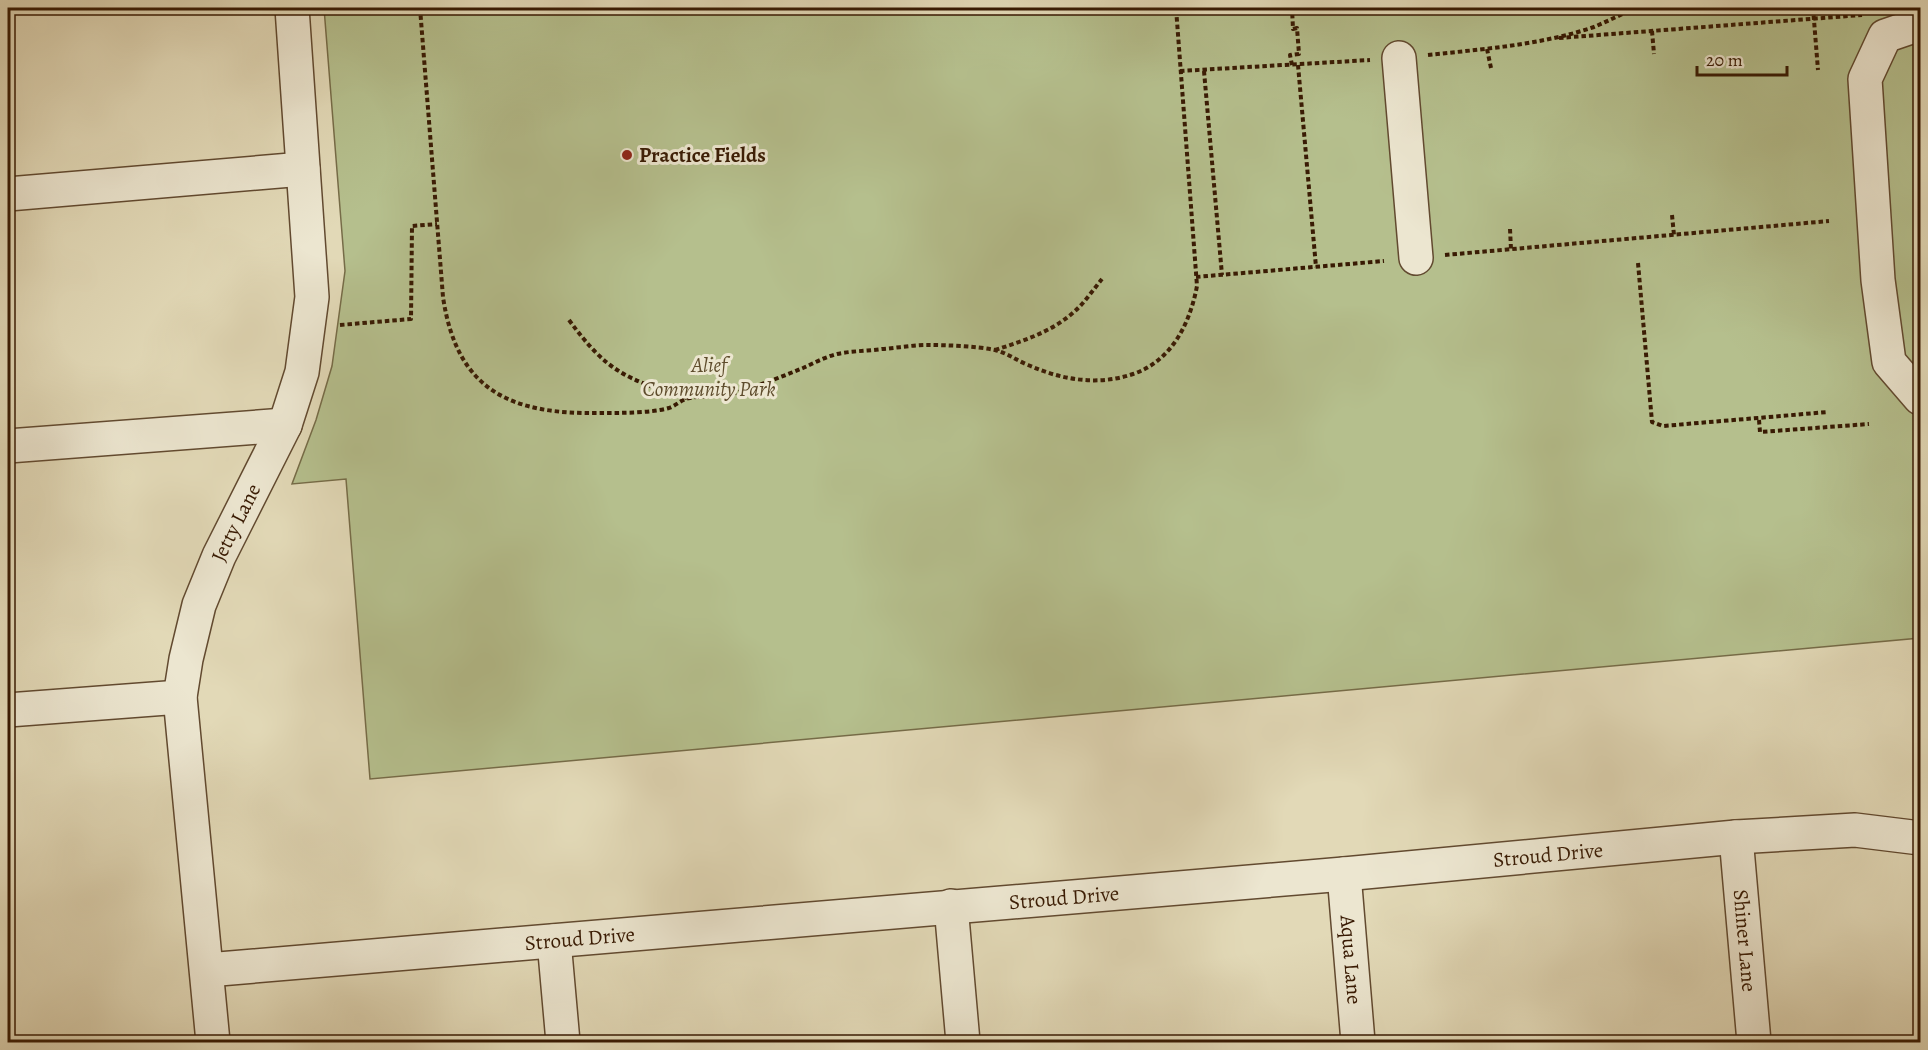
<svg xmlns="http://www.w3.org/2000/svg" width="1928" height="1050" font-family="Alegreya,serif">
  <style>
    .green { fill: #b5bf8d; stroke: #766c48; stroke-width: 1.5 }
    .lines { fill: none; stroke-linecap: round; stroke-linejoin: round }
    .minor-casing { stroke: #624a30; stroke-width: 36 }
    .path { stroke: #381a03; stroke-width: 4; stroke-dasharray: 4.5 3; stroke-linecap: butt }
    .minor { stroke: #ece6d0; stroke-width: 33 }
    .poi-dot { fill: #8f2418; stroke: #ece6d0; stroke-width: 2 }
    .labels { text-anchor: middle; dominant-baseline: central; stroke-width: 6; stroke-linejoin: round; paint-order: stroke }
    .poi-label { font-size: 21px; font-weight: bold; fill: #381a03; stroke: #ece6d0; text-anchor: start }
    .park-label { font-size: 21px; font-style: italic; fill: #5e4c2c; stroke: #ece6d0 }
    .street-label { font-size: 21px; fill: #381a03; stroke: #ece6d0 }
  </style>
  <rect width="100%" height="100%" fill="#e2d9b7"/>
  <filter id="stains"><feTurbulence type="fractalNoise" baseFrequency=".00333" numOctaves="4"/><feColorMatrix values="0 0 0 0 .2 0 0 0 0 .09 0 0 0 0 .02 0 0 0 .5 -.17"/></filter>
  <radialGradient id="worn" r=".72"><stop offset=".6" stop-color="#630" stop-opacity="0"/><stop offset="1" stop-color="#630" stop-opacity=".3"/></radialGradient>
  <polygon class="green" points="324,8 1920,8 1920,638 370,779 346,479 292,484 316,420 332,366 345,271"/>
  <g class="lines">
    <g class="minor-casing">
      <g id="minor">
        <polyline points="1920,24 1885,36 1865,79 1878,280 1889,362 1920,398"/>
        <polyline points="1399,58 1416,258"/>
        <polyline points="8,194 303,169"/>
        <polyline points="8,446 285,425"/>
        <polyline points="8,710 180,697"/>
        <path id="s1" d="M1736,837l18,205"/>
        <path id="s2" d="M1344,874l14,168"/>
        <polyline points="951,906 963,1042"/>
        <polyline points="554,941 563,1042"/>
        <path id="s3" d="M207,970l1137,-96 392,-37 119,-7 65,8"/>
        <path id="s4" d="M213,1042l-33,-345 6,-38 13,-54 20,-49 66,-131 17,-53 10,-75 -20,-289"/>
      </g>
    </g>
    <g class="path">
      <path d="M420,8l23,289c14,95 69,118 159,116 19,0 50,0 67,-5 8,-3 13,-9 21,-10 14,-3 30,-1 45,-5 23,-7 46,-16 68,-25 11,-5 22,-11 34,-14 14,-3 30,-3 45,-5 15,-1 30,-4 45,-4 20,0 48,1 68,5 12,3 21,10 33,15 34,15 70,21 105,9 39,-13 57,-51 64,-88l-21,-278"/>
      <polyline points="1813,8 1818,70"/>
      <polyline points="1652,31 1654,54"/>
      <polyline points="1559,38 1862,15"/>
      <polyline points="1487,49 1491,68"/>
      <path d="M1428,55c55,-6 113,-10 166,-28 14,-6 28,-13 42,-19"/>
      <polyline points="1292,65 1290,55 1299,54 1297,28 1293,29 1292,8"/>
      <polyline points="1298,65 1316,267"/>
      <polyline points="1180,71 1370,60"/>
      <polyline points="1204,71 1222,275"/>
      <polyline points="1672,215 1674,235"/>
      <polyline points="1510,229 1511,249"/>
      <polyline points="1445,255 1829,221"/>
      <polyline points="1638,263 1652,422 1663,426 1828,412"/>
      <polyline points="1196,277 1384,261"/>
      <path d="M569,320c38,52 57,59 118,78"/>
      <polyline points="340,325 411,319 412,226 437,224"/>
      <path d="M995,350c28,-9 57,-18 80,-39 10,-9 18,-21 27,-32"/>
      <polyline points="1759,420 1760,432 1869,424"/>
    </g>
    <use href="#minor" class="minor"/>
  </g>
  <circle class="poi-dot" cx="627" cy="155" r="6"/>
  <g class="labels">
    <g class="poi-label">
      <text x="639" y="155">Practice Fields</text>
    </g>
    <g class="park-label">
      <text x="709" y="365">Alief<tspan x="709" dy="24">Community Park</tspan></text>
    </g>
    <g class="street-label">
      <text stroke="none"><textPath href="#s4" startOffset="531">Jetty Lane</textPath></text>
      <text stroke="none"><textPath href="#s3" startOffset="1346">Stroud Drive</textPath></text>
      <text stroke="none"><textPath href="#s3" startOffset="860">Stroud Drive</textPath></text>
      <text stroke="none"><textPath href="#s3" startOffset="374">Stroud Drive</textPath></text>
      <text stroke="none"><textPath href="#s1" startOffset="104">Shiner Lane</textPath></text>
      <text stroke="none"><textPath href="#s2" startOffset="86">Aqua Lane</textPath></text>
    </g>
  </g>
  <rect width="1928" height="1050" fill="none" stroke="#e2d9b7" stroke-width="30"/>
  <rect x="9" y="9" width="1910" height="1032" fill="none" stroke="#381a03" stroke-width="3"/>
  <rect x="15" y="15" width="1898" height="1020" fill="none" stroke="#381a03" stroke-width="1.5"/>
  <path d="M1697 66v9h90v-9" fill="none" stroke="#381a03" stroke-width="3"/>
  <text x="1706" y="66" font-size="18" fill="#381a03" stroke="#ece6d0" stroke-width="4.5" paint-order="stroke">20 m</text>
  <rect width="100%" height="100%" filter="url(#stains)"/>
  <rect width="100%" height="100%" fill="url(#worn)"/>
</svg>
